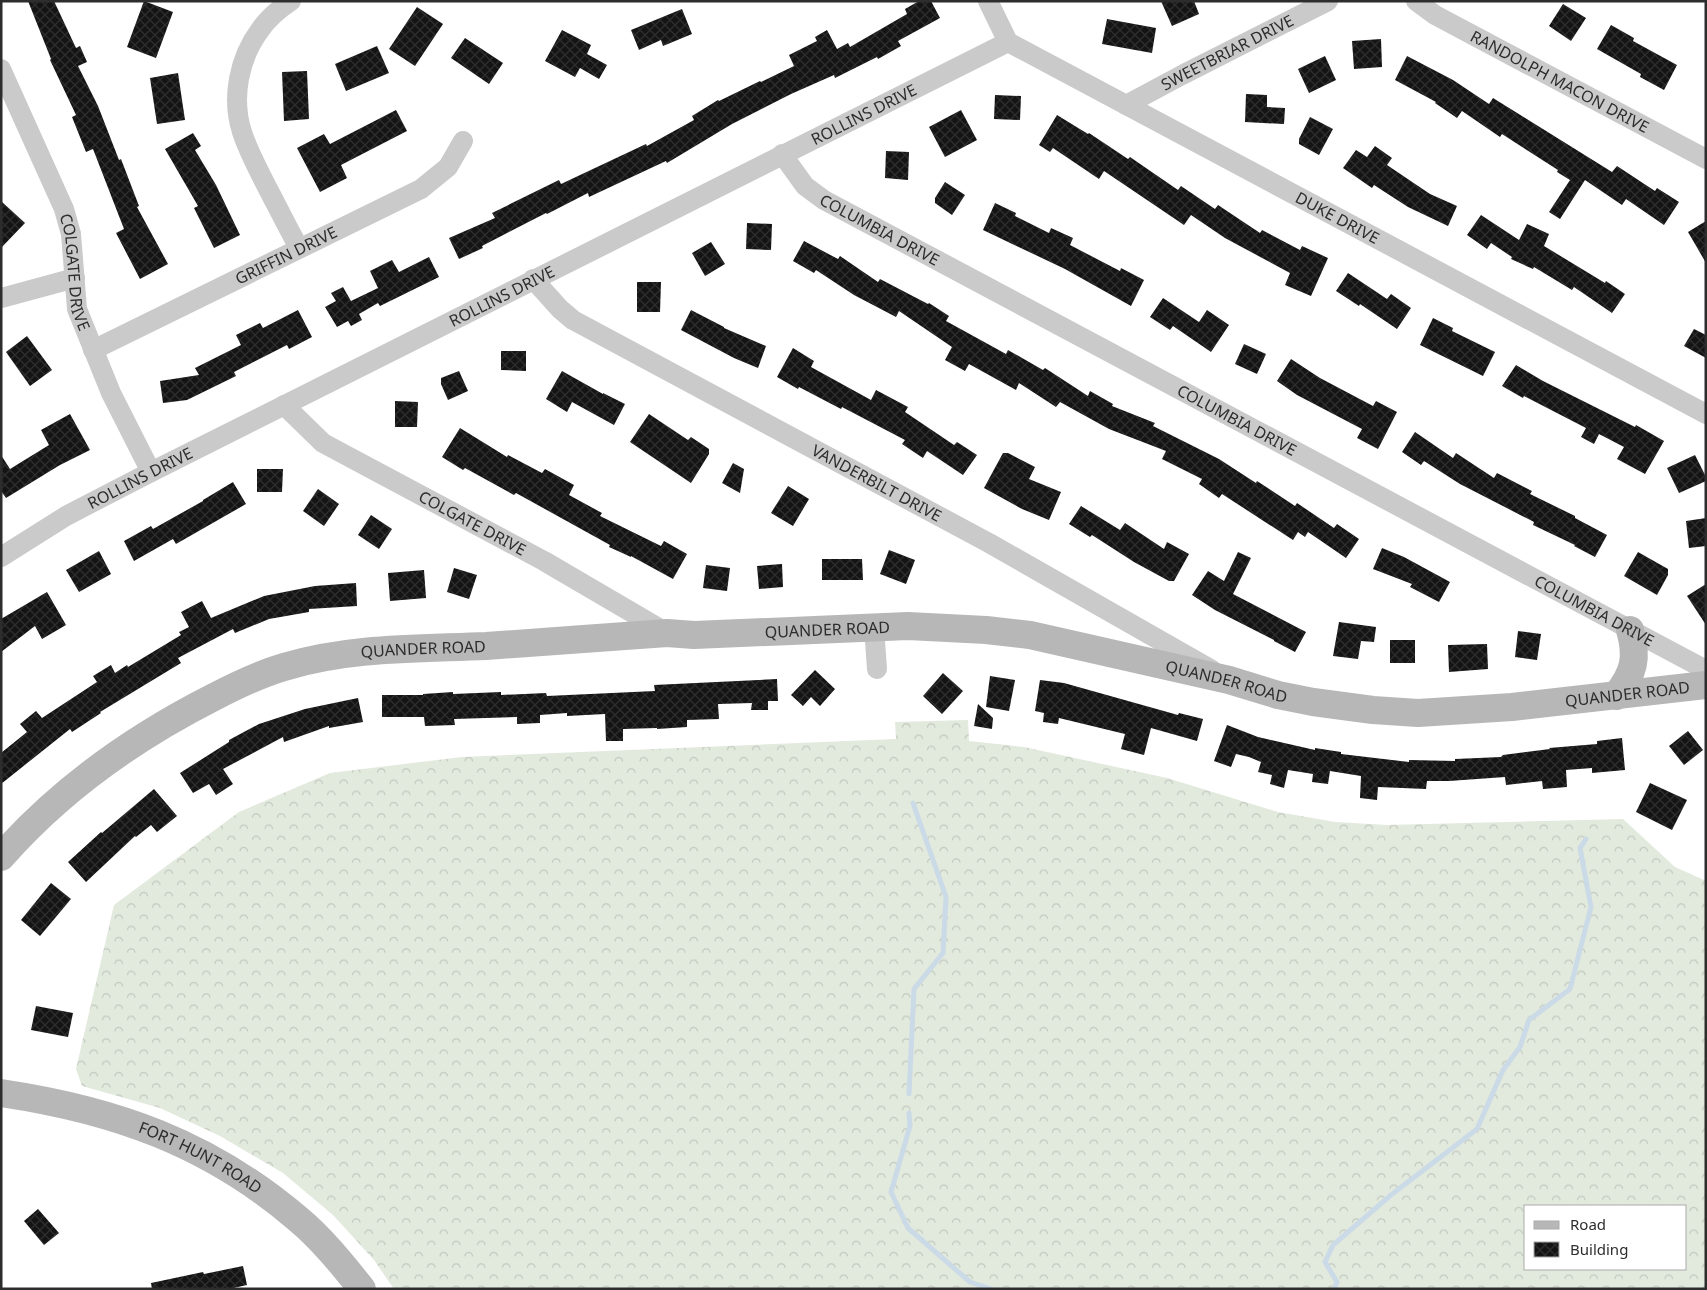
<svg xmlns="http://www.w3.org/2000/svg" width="1707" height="1290" font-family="'Noto Sans',sans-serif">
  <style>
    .forest { fill: url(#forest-crowns); fill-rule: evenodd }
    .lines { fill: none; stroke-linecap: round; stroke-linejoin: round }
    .stream { stroke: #cbdae7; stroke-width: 5 }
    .building { fill: url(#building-cross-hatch) }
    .street { stroke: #cacaca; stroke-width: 20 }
    .secondary { stroke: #b7b7b7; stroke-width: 28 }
    .labels { text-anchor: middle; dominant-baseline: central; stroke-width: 5; stroke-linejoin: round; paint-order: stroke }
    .street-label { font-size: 16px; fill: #2d2d2d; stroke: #fff }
  </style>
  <defs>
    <pattern id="forest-crowns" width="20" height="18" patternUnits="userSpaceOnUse" patternTransform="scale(1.25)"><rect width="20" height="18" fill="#e2e9dd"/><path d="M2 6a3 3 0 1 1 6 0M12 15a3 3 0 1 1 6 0" fill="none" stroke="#c2c8be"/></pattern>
    <pattern id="building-cross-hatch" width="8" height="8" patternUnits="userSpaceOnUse" patternTransform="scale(1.25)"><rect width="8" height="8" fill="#141414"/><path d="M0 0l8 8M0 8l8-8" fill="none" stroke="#2e2e2e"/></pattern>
  </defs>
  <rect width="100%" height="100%" fill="#fff"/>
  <path class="forest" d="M968,720l1,21 55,6 143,31 111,34 57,10 52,3 236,-6 52,48 31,14v408h-1312l-20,-29 -41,-45 -50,-42 -63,-37 -60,-28 -78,-22 -6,-17 38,-164 125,-93 91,-39 132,-16 434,-18 -1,-17zM1526,1206h160v63h-160z"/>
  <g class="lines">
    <g class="stream">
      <polyline points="909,1094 914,989 943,953 946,897 913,803"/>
      <polyline points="909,1113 910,1126 891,1192 908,1228 970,1282 991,1289"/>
      <polyline points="1334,1289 1337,1282 1325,1262 1333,1245 1391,1195 1477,1129 1503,1070 1520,1047 1529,1020 1570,989 1591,907 1580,848 1586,839"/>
    </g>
  </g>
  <g class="building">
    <polygon points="28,1 54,1 76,48 80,46 87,62 78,66 98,106 119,160 121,159 139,206 137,207 168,264 140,279 116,233 124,229 93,149 86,152 72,117 76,115 50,60 51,59"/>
    <polygon points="144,1 173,12 156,58 127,47"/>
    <polygon points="919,1 931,1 940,18 898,41 901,46 878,59 877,57 835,78 834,75 791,94 732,124 667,163 666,161 589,197 588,193 547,214 546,213 482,246 483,248 459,259 449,238 495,218 492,213 559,180 561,184 646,144 647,146 694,120 692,116 718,100 719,101 760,81 761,82 794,66 789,55 817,41 815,37 827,30 837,49 848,43 850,47 907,14 905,9"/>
    <polygon points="1161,1 1194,1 1199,14 1172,26"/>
    <polygon points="1563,4 1586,18 1571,41 1549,26"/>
    <polygon points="417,7 443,24 415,66 389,49"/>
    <polygon points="682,9 692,34 663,46 661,40 639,50 631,30"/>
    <polygon points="1107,19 1156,28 1152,53 1102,44"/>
    <polygon points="1611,25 1634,38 1633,41 1677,65 1664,90 1640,77 1641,74 1597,49"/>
    <polygon points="562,30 591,45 587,54 607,65 599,79 580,68 575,77 545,61"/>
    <polygon points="465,38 503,63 489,84 451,58"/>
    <polygon points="1381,39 1382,67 1354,69 1352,41"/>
    <polygon points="377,46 389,73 346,91 335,64"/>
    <polygon points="1325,56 1336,80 1309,93 1298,69"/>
    <polygon points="1407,56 1453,80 1489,104 1493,98 1612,172 1617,166 1655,191 1657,188 1679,202 1664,225 1626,199 1622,205 1585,180 1560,219 1549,212 1570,180 1557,172 1558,170 1502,134 1500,137 1462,111 1457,118 1435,103 1436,102 1395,80"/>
    <polygon points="307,71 309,119 284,121 282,72"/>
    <polygon points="178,73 185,120 157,124 150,78"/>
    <polygon points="1246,94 1267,95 1267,107 1285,108 1284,124 1245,122"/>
    <polygon points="995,95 1021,96 1020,120 994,119"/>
    <polygon points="396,110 407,131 341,165 347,178 320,192 297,148 324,134 330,144"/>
    <polygon points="961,110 977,140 945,157 929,127"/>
    <polygon points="1057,115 1088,134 1089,133 1128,159 1130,157 1178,190 1181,186 1215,209 1218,205 1260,233 1262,230 1300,250 1302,246 1328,258 1311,296 1285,285 1290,273 1225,238 1191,215 1184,225 1104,171 1099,179 1053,148 1050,152 1039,145"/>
    <polygon points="1310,117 1333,129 1319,155 1299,144 1299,139"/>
    <polygon points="193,133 201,146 195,150 216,185 240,235 214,248 194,208 198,206 165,149"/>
    <polygon points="1375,146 1392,158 1387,165 1430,194 1457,206 1448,226 1408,207 1374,185 1372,188 1343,168 1356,150 1367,157"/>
    <polygon points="886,151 909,152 908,180 885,178"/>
    <polygon points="945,182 965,195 952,215 935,203 935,198"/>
    <polygon points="1,201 25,223 1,248"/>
    <polygon points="995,203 1016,213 1015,216 1049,233 1051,228 1073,238 1070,245 1120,271 1121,268 1144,280 1131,306 1065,269 983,230"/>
    <polygon points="1481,215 1519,240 1527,224 1549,234 1544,246 1605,283 1606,281 1625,294 1612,313 1574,287 1572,290 1534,267 1533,269 1511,259 1512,257 1491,243 1487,249 1467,235"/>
    <polygon points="1706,221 1706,263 1688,232"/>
    <polygon points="747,223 772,224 771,250 746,249"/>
    <polygon points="804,241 838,259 840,256 878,282 880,279 928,304 929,303 949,316 946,321 1006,354 1008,350 1043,370 1045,368 1088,396 1090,391 1113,404 1112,406 1155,423 1153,426 1219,459 1256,483 1257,481 1295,506 1297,503 1334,528 1337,524 1359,539 1346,558 1308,532 1305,537 1298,532 1293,540 1222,494 1219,498 1199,484 1202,479 1162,459 1166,451 1109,429 1060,402 1056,407 1019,383 1016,390 969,364 965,371 945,360 952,347 899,311 896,317 854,295 816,270 814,273 793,261"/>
    <polygon points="711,242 725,264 705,276 692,253"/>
    <polygon points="429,257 439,277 380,306 378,303 359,314 362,320 351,326 348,321 337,327 325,307 336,301 331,293 343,287 351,301 378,288 370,271 392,260 399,272"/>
    <polygon points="1348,273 1387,299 1391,294 1411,308 1397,329 1360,304 1359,306 1336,291"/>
    <polygon points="637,282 661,282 660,312 637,312"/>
    <polygon points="1163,298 1199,322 1207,310 1229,325 1211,352 1173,326 1170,330 1150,317"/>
    <polygon points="298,310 312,337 289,349 287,345 234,372 236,376 187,400 163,403 160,381 199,375 195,368 241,345 236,335 260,323 263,328"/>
    <polygon points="691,310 724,327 724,328 766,346 758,368 734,358 681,330"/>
    <polygon points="1433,318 1453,328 1452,331 1495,352 1483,376 1420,345"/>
    <polygon points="1694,329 1706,335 1706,358 1684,346"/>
    <polygon points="27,336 52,370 30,386 6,352"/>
    <polygon points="1244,344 1266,354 1257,374 1235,364"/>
    <polygon points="793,348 814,361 811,367 871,400 876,390 908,407 905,412 954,445 957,442 977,455 963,475 927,451 923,458 902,444 905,440 842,407 841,409 799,387 798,389 777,377"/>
    <polygon points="501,351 526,351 526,371 501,370"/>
    <polygon points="1291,359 1320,378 1373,406 1376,401 1397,412 1378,449 1357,438 1362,429 1297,395 1277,381"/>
    <polygon points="1516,365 1543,381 1635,427 1636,425 1664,441 1645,474 1617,459 1624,447 1599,434 1594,444 1581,437 1586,428 1524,396 1523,398 1502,386"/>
    <polygon points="459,371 468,391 448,400 441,384 441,378"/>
    <polygon points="562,371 603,394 603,393 625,404 614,425 572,402 567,412 546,399"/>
    <polygon points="395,401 418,402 417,427 395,427"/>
    <polygon points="70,414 90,450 60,465 6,498 1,491 1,455 10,469 49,445 41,430"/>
    <polygon points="649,414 688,440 691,437 709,449 709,454 691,483 630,442"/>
    <polygon points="460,428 507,457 508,455 542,473 545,469 574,485 569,495 602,513 600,516 661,546 664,541 687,554 673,579 631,556 631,557 609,547 610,545 516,493 514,495 465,468 463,470 442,457"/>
    <polygon points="1415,432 1453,458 1456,453 1494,478 1497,473 1532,491 1530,494 1575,516 1575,518 1607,535 1595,557 1574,546 1575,545 1533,525 1534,522 1460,484 1424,461 1421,465 1402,452"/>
    <polygon points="1003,453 1008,453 1035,467 1029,479 1061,492 1049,520 1022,509 984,488"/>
    <polygon points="1695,455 1706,477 1706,481 1679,493 1667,468"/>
    <polygon points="733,463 744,469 740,493 722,483"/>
    <polygon points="257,469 283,469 282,492 257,492"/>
    <polygon points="233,482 246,504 176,544 173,539 134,561 124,541 151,526 153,529 203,501 203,500"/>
    <polygon points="788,486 809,499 793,526 771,513"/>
    <polygon points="318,489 339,504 324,526 303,511"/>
    <polygon points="1081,506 1120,530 1125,523 1164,549 1167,542 1189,554 1174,581 1169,581 1134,562 1092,535 1090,537 1069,524"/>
    <polygon points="371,515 392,529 379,549 358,535"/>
    <polygon points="1706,518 1706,546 1689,548 1686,521"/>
    <polygon points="1382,548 1404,557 1450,582 1439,602 1410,587 1412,584 1373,569"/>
    <polygon points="889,550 915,560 906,584 880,574"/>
    <polygon points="99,551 111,574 79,592 66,570"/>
    <polygon points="1238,552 1251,558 1233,594 1306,632 1295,652 1274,641 1274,640 1215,610 1192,595 1208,571 1224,581"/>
    <polygon points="1638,552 1668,569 1668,575 1657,595 1624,576"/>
    <polygon points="822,559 862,559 863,580 822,580"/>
    <polygon points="782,564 783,587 759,589 757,566"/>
    <polygon points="706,565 730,568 727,591 703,588"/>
    <polygon points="454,568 477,575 469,599 447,592"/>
    <polygon points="424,570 426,598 390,601 388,573"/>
    <polygon points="356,583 357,606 309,609 309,612 269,619 235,633 233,629 178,658 181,663 100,712 101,713 72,732 70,729 1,784 1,753 27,732 20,724 36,711 42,718 97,682 93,676 111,665 115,673 127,665 128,667 181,635 179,632 189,627 181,612 202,601 211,618 264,596 315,586"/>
    <polygon points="1706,584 1706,625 1687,596"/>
    <polygon points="47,592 66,625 42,639 35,626 1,652 1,619"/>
    <polygon points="1339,622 1376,627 1374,642 1361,641 1358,659 1333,656"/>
    <polygon points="1518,631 1541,634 1537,660 1515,657"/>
    <rect x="1390" y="640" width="25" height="23"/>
    <polygon points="1487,644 1488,669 1449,672 1448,645"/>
    <polygon points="815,670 835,689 820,706 811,697 803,706 791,695"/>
    <polygon points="943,673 963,691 942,714 923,696"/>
    <polygon points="990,676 1015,680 1009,711 986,707"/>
    <polygon points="777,679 778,701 768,701 768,710 751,710 752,703 718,704 719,719 687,720 687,727 657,729 657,728 623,729 623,741 606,741 605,714 567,716 567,713 540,715 540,723 517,724 517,717 454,719 455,725 425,726 424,717 382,717 382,695 423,695 423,694 453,692 453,694 501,692 501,695 546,693 547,696 655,691 654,685"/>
    <polygon points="1040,680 1064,683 1178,715 1179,713 1203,719 1197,741 1151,728 1144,755 1121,749 1125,734 1059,718 1058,724 1043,722 1044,713 1035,711"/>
    <polygon points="358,698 363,722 329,728 329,726 284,742 283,737 223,769 233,784 216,795 209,784 193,793 180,773 229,742 229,740 259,724 305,709"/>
    <polygon points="978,704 993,718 992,729 974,726"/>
    <polygon points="1227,725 1258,737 1315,750 1315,748 1341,752 1341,754 1409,762 1409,760 1455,761 1455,759 1501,757 1503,755 1550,749 1549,748 1597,744 1597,741 1622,738 1625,770 1592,773 1592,768 1566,770 1567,787 1543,789 1542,781 1506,785 1505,777 1449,781 1427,781 1426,789 1378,787 1377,800 1360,798 1361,776 1330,771 1328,784 1312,782 1313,774 1288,770 1284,788 1270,784 1272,775 1258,772 1261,762 1249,757 1236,754 1231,767 1214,761"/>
    <polygon points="1688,731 1703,750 1684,765 1669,746"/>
    <polygon points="1650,783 1687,800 1672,830 1636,812"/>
    <polygon points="154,789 177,816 157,832 151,825 136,837 135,836 86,882 68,862 101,832 102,833"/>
    <polygon points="51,883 71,899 40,936 21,920"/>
    <polygon points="36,1006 73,1013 68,1037 31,1030"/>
    <polygon points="38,1209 59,1233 44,1245 24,1221"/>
    <polygon points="243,1266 247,1285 229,1289 152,1289 151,1283 203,1272 204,1274"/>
  </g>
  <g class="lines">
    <g class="street">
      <path d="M291,1c-12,8 -23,17 -31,29 -21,28 -29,68 -18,102 6,19 16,37 25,55 11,21 21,41 32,61"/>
      <path id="s1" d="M988,1l20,41 698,372"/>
      <path id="s2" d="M1416,1l19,14 271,144"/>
      <path id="s3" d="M1,69l63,140 7,25 6,75 34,84 40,79"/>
      <path id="s4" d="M1126,105l56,-30 146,-74"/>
      <path id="s5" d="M782,154l23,32 19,14 882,470"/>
      <path id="s6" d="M533,279l27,30 13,11 416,223 223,127"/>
      <polyline points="1,298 75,278"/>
      <path id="s7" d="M93,350l328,-161 27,-22 15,-26"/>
      <path id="s8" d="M284,405l39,38 221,118 123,72"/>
      <path id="s9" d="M1,557l65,-41 85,-44 857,-430"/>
      <polyline points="874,627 877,669"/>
    </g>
    <g class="secondary">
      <path d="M1616,696c18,-23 22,-38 14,-66"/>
      <path id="s10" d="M1,857c59,-67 134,-120 213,-160 23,-12 46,-23 70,-30 66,-20 134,-18 202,-21 60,-4 121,-9 181,-13l27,2 214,-9 78,4 44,5 199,45 49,15 35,7 60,8 45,3 94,-6 194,-22"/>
      <path id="s11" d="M1,1093c114,17 208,50 297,126 24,20 44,45 64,70"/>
    </g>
  </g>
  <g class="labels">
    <g class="street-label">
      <text stroke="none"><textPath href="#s4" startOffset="114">SWEETBRIAR DRIVE</textPath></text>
      <text stroke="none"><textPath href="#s2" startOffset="165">RANDOLPH MACON DRIVE</textPath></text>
      <text stroke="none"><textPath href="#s9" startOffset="970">ROLLINS DRIVE</textPath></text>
      <text stroke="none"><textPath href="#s1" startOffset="419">DUKE DRIVE</textPath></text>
      <text stroke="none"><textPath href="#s5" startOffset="126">COLUMBIA DRIVE</textPath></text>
      <text stroke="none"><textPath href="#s7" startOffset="215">GRIFFIN DRIVE</textPath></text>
      <text stroke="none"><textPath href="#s3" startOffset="218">COLGATE DRIVE</textPath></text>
      <text stroke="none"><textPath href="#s9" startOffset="565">ROLLINS DRIVE</textPath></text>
      <text stroke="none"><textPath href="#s5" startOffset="531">COLUMBIA DRIVE</textPath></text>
      <text stroke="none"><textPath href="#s9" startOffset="160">ROLLINS DRIVE</textPath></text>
      <text stroke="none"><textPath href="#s6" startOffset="402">VANDERBILT DRIVE</textPath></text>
      <text stroke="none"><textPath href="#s8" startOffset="224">COLGATE DRIVE</textPath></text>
      <text stroke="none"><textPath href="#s5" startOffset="936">COLUMBIA DRIVE</textPath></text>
      <text stroke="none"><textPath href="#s10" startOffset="890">QUANDER ROAD</textPath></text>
      <text stroke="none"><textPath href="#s10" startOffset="485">QUANDER ROAD</textPath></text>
      <text stroke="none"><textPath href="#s10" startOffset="1295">QUANDER ROAD</textPath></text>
      <text stroke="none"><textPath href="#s10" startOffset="1700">QUANDER ROAD</textPath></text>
      <text stroke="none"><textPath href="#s11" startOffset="211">FORT HUNT ROAD</textPath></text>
    </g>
  </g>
  <rect width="1707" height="1290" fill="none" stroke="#2d2d2d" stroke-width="5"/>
  <rect x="1524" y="1205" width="162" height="65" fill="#ffffff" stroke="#ababab"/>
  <rect x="1534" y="1221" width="25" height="8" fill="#b7b7b7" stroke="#ababab"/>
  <text x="1570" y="1230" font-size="15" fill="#2d2d2d">Road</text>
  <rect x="1534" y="1242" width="25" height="15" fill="url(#building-cross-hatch)" stroke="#ababab"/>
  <text x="1570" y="1255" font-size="15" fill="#2d2d2d">Building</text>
</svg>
